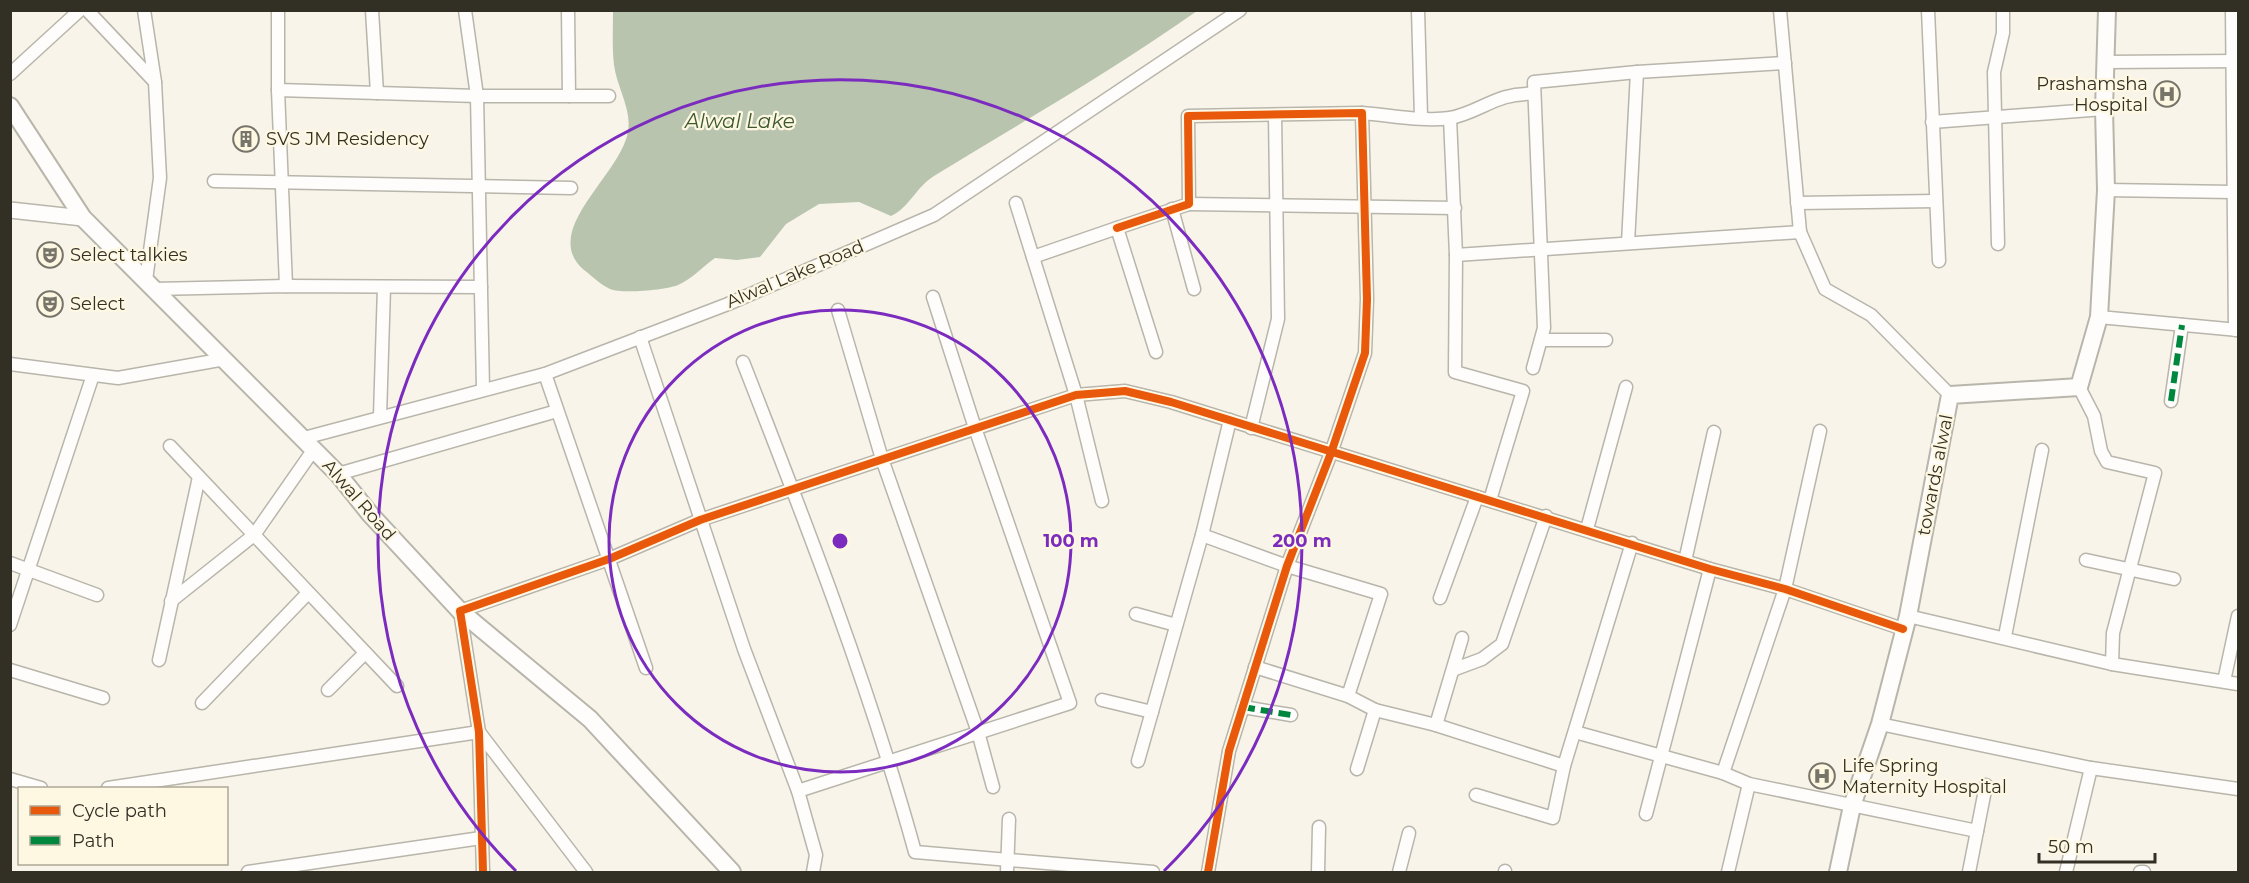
<svg xmlns="http://www.w3.org/2000/svg" width="2249" height="883" font-family="Montserrat,sans-serif">
  <style>
    .water { fill: #b8c4ad }
    .lines { fill: none; stroke-linecap: round; stroke-linejoin: round }
    .minor-casing { stroke: #b8b5ab; stroke-width: 15 }
    .tertiary-casing { stroke: #b8b5ab; stroke-width: 18 }
    .secondary-casing { stroke: #b8b5ab; stroke-width: 20 }
    .minor { stroke: #fefdfc; stroke-width: 12 }
    .tertiary { stroke: #fefdfc; stroke-width: 15 }
    .secondary { stroke: #fefdfc; stroke-width: 16 }
    .quiet { stroke: #00873e; stroke-width: 6; stroke-dasharray: 12 6; stroke-linecap: butt }
    .cycleway-casing { stroke: #fef8e3; stroke-width: 11 }
    .cycleway { stroke: #e8590c; stroke-width: 8 }
    .ring { fill: none; stroke: #7b2cbf; stroke-width: 3 }
    .labels { text-anchor: middle; dominant-baseline: central; stroke-width: 4.5; stroke-linejoin: round; paint-order: stroke }
    .poi-label { font-size: 18px; fill: #322f25; stroke: #fef8e3; text-anchor: start }
    .street-label { font-size: 18px; fill: #322f25; stroke: #fef8e3 }
    .water-label { font-size: 20px; font-style: italic; fill: #3c592e; stroke: #fef8e3 }
    .centre { fill: #7b2cbf; stroke: #fef8e3; stroke-width: 3 }
    .ring-label { font-size: 18px; text-anchor: middle; font-weight: bold; fill: #7b2cbf; stroke: #fef8e3; stroke-width: 4.5; stroke-linejoin: round; paint-order: stroke }
  </style>
  <rect width="100%" height="100%" fill="#f8f4e9"/>
  <path class="water" d="M613,11v-1l584,1c-85,60 -175,111 -263,165 -18,11 -24,31 -43,40l-32,-14 -40,2 -33,20 -26,33 -23,3 -22,-2c-13,9 -23,21 -37,27 -12,5 -56,9 -68,4 -10,-5 -17,-12 -26,-19 -45,-39 36,-94 44,-138 4,-23 -11,-44 -14,-67 -2,-18 -1,-36 -1,-54z"/>
  <g class="lines">
    <g class="minor-casing">
      <g id="minor">
        <polyline points="87,10 155,82"/>
        <polyline points="144,10 155,82 160,178 146,280"/>
        <polyline points="278,10 278,90 286,286"/>
        <polyline points="372,10 377,93"/>
        <polyline points="465,10 477,96 483,389"/>
        <polyline points="568,10 569,96"/>
        <polyline points="1418,10 1421,117"/>
        <polyline points="1780,10 1800,232 1825,289 1871,315 1950,395"/>
        <polyline points="1928,10 1939,261"/>
        <polyline points="2232,10 2235,330"/>
        <polyline points="2107,62 2238,61"/>
        <polyline points="10,74 80,10"/>
        <polyline points="278,90 477,96 609,96"/>
        <path d="M1362,113c28,2 61,9 88,5 31,-6 47,-26 83,-24"/>
        <polyline points="1450,118 1456,255 1455,372 1523,391 1490,500"/>
        <polyline points="1932,122 2104,109"/>
        <polyline points="214,181 571,188"/>
        <polyline points="2106,190 2233,192"/>
        <polyline points="1016,203 1076,395 1102,501"/>
        <polyline points="1797,203 1936,201"/>
        <polyline points="1189,204 1455,208"/>
        <polyline points="1172,209 1194,289"/>
        <polyline points="1117,228 1189,204 1188,116 1362,113 1367,299 1365,353 1331,453 1287,566 1229,751 1208,872"/>
        <polyline points="1628,243 1637,72"/>
        <polyline points="1998,244 1994,72 2003,33 2003,10"/>
        <polyline points="1456,255 1800,232"/>
        <polyline points="1033,257 1117,228 1156,352"/>
        <polyline points="154,289 286,286 481,287"/>
        <polyline points="838,310 882,459 978,732 993,787"/>
        <polyline points="2099,317 2238,330"/>
        <polyline points="640,337 744,649 798,791 816,855 813,872"/>
        <polyline points="1541,340 1606,340"/>
        <path d="M743,362c63,161 126,323 172,490l238,20"/>
        <polyline points="10,364 118,378 225,359"/>
        <polyline points="1533,368 1544,328 1534,82 1637,72 1785,63"/>
        <polyline points="545,374 646,668"/>
        <polyline points="2079,387 2094,416 2101,451 2107,462 2155,473 2113,633 2112,664"/>
        <polyline points="2171,401 2182,325"/>
        <polyline points="380,416 384,287"/>
        <polyline points="1251,428 1278,319 1275,115"/>
        <polyline points="304,438 545,374 728,304 934,215 1240,10"/>
        <polyline points="170,446 397,686"/>
        <polyline points="338,474 557,411"/>
        <polyline points="1587,529 1626,387"/>
        <polyline points="1202,535 1287,566 1381,594 1348,696"/>
        <polyline points="2086,560 2174,579"/>
        <polyline points="1685,561 1714,432"/>
        <polyline points="10,563 97,595"/>
        <polyline points="1440,598 1477,497"/>
        <polyline points="171,601 254,535 314,449"/>
        <polyline points="1136,614 1176,625"/>
        <polyline points="1908,616 2112,664 2238,684"/>
        <polyline points="10,625 93,375"/>
        <polyline points="2005,636 2042,450"/>
        <polyline points="159,660 199,477"/>
        <polyline points="1255,667 1348,696 1375,710 1436,725 1564,766"/>
        <polyline points="1455,669 1482,659 1502,644 1546,516"/>
        <polyline points="10,670 103,698"/>
        <polyline points="2224,681 2238,616"/>
        <polyline points="328,690 365,653"/>
        <polyline points="1102,700 1152,712"/>
        <polyline points="202,703 308,593"/>
        <polyline points="1243,707 1291,715"/>
        <polyline points="1880,724 2091,768 2238,789"/>
        <polyline points="1436,725 1462,638"/>
        <polyline points="479,732 586,872"/>
        <polyline points="1575,732 1723,773 1749,784 1977,831"/>
        <polyline points="1138,761 1202,535 1230,420"/>
        <polyline points="1357,769 1375,710"/>
        <polyline points="1723,773 1785,589 1820,431"/>
        <polyline points="10,779 41,788"/>
        <polyline points="108,788 479,732"/>
        <polyline points="798,791 1070,703 975,428 933,297"/>
        <polyline points="1476,795 1553,818 1564,766 1632,543"/>
        <polyline points="1646,814 1710,569"/>
        <polyline points="248,872 481,838"/>
        <polyline points="483,872 479,732 460,611 609,559 700,520 1076,395 1125,391 1171,402 1710,569 1785,589 1903,629"/>
        <polyline points="1007,872 1009,819"/>
        <polyline points="1318,872 1319,827"/>
        <polyline points="1399,872 1409,833"/>
        <polyline points="1505,872 1505,871"/>
        <polyline points="1728,872 1749,784"/>
        <polyline points="1969,872 1986,785"/>
        <polyline points="2066,872 2091,768"/>
        <polyline points="2140,872 2144,872"/>
      </g>
    </g>
    <g class="tertiary-casing">
      <polyline id="tertiary" points="10,210 83,218"/>
    </g>
    <g class="secondary-casing">
      <g id="secondary">
        <polyline points="10,106 83,218 338,474 370,514 460,611 590,719 732,872"/>
        <polyline points="1838,872 1852,806 1880,724 1908,616 1950,395 2079,387 2099,317 2106,190 2104,109 2107,10"/>
      </g>
    </g>
    <use href="#minor" class="minor"/>
    <use href="#tertiary" class="tertiary"/>
    <use href="#secondary" class="secondary"/>
    <g class="quiet">
      <polyline points="2171,401 2182,325"/>
      <polyline points="1243,707 1291,715"/>
    </g>
    <g class="cycleway-casing">
      <g id="cycleway">
        <polyline points="1117,228 1189,204 1188,116 1362,113 1367,299 1365,353 1331,453 1287,566 1229,751 1208,872"/>
        <polyline points="483,872 479,732 460,611 609,559 700,520 1076,395 1125,391 1171,402 1710,569 1785,589 1903,629"/>
      </g>
    </g>
    <use href="#cycleway" class="cycleway"/>
  </g>
  <g class="ring">
    <circle cx="840" cy="541" r="231"/>
    <path d="M516 871A462 462 0 1 1 1164 871"/>
  </g>
  <defs>
    <g id="hospital-ring" transform="scale(1.35)"><circle r="9.5" fill="#fef8e3" stroke="#77746a" stroke-width="1.5"/><path d="M-5-5h3v3.5h4V-5h3V5h-3V1.5h-4V5h-3Z" fill="#77746a"/></g>
    <g id="building-ring" transform="scale(1.35)"><circle r="9.5" fill="#fef8e3" stroke="#77746a" stroke-width="1.5"/><path d="M-4-6H4V6H1V3H-1V6H-4ZM-2.5-4.3h1.7v1.8h-1.7ZM.8-4.3h1.7v1.8H.8ZM-2.5-1h1.7V.8h-1.7ZM.8-1h1.7V.8H.8Z" fill="#77746a"/></g>
    <g id="theatre-ring" transform="scale(1.35)"><circle r="9.5" fill="#fef8e3" stroke="#77746a" stroke-width="1.5"/><path d="M-5-5.5Q0-4 5-5.5V0Q5 5 0 6Q-5 5-5 0ZM-3.3-2.5H-1v1.5H-3.3ZM1-2.5H3.3v1.5H1ZM-2.8 1Q0 5.5 2.8 1Z" fill="#77746a"/></g>
  </defs>
  <g fill-rule="evenodd">
    <use href="#hospital-ring" x="2167" y="94"/>
    <use href="#building-ring" x="246" y="139"/>
    <use href="#theatre-ring" x="50" y="255"/>
    <use href="#theatre-ring" x="50" y="304"/>
    <use href="#hospital-ring" x="1822" y="776"/>
  </g>
  <g class="labels">
    <g class="poi-label">
      <text x="2148" y="84" text-anchor="end">Prashamsha<tspan x="2148" dy="21">Hospital</tspan></text>
      <text x="266" y="139">SVS JM Residency</text>
      <text x="70" y="255">Select talkies</text>
      <text x="70" y="304">Select</text>
      <text x="1842" y="766">Life Spring<tspan x="1842" dy="21">Maternity Hospital</tspan></text>
    </g>
    <g class="street-label">
      <text transform="translate(795 274) rotate(-23)">Alwal Lake Road</text>
      <text transform="translate(1935 475) rotate(-79)">towards alwal</text>
      <text transform="translate(359 500) rotate(49)">Alwal Road</text>
    </g>
    <g class="water-label">
      <text x="740" y="121">Alwal Lake</text>
    </g>
  </g>
  <circle cx="840" cy="541" r="9" class="centre"/>
  <g class="ring-label">
    <text x="1071" y="547">100 m</text>
    <text x="1302" y="547">200 m</text>
  </g>
  <rect width="2249" height="883" fill="none" stroke="#322f25" stroke-width="24"/>
  <rect x="18" y="787" width="210" height="78" fill="#fef8e3" stroke="#aca897" stroke-width="1.5"/>
  <rect x="30" y="806" width="30" height="9" fill="#e8590c" stroke="#aca897" stroke-width="1.5"/>
  <text x="72" y="817" font-size="18" fill="#322f25">Cycle path</text>
  <rect x="30" y="836" width="30" height="9" fill="#00873e" stroke="#aca897" stroke-width="1.5"/>
  <text x="72" y="847" font-size="18" fill="#322f25">Path</text>
  <path d="M2039 853v9h116v-9" fill="none" stroke="#322f25" stroke-width="3"/>
  <text x="2048" y="853" font-size="18" fill="#322f25" stroke="#fef8e3" stroke-width="4.5" paint-order="stroke">50 m</text>
</svg>
